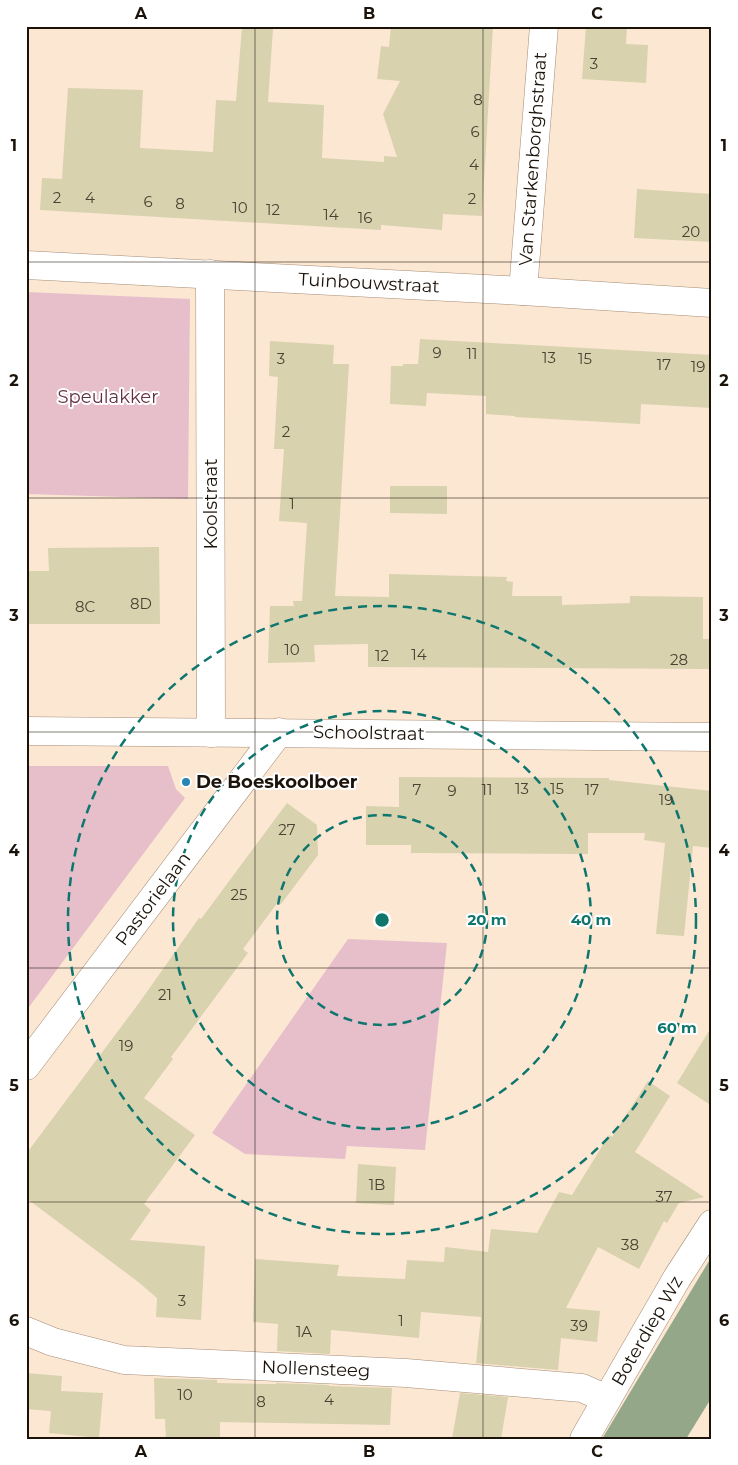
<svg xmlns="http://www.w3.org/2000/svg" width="738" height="1465" font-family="Montserrat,sans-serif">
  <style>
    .green { fill: #e6bfcb }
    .water { fill: #95a789 }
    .building { fill: #d8d2af }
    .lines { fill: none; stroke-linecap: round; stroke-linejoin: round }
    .street-casing { stroke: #a58d76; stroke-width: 29 }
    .street { stroke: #fff; stroke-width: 28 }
    .grid { fill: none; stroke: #1b1209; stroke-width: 1; stroke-opacity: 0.55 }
    .ring { fill: none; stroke: #0f766e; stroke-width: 2.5; stroke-dasharray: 9 6 }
    .poi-dot { fill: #2886b2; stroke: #fff; stroke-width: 2 }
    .labels { text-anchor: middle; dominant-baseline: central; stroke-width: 4; stroke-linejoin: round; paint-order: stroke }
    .number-label { font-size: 15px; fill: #4a4232 }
    .street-label { font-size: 18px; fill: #1b1209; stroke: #fff }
    .park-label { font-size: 18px; fill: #643043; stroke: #fff }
    .poi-label { font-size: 18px; font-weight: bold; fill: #1b1209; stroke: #fff; text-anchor: start }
    .centre { fill: #0f766e; stroke: #fff; stroke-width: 2.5 }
    .ring-label { font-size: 15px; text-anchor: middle; font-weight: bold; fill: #0f766e; stroke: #fff; stroke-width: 4; stroke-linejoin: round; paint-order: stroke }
    .neatline { fill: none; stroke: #1b1209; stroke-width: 2 }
    .grid-label { font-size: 16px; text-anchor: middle; font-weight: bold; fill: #1b1209 }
  </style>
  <rect width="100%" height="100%" fill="#fce7d3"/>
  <g class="green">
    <polygon points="26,292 190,299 188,499 26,494"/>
    <polygon points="26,766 168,766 176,789 185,798 26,1011"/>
    <polygon points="348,939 447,943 425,1150 347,1146 345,1159 245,1154 212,1133"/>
  </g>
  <polygon class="water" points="712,1256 712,1397 686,1439 602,1439"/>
  <g class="building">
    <polygon points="391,26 493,26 482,216 443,214 442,230 381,225 381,230 40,210 42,178 62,179 68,88 143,90 140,148 213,152 216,100 236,101 242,27 273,29 268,102 324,105 322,158 384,162 384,156 397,157 383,114 400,81 377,79 381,46 389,47"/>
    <polygon points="586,26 627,26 626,44 648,45 646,83 582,79"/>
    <polygon points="637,189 712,194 712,242 634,238"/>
    <polygon points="420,339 712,355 712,408 641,404 640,424 515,417 515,416 486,414 486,396 427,393 426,406 390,404 391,366 403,366 403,364 418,364"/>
    <polygon points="270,341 334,345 333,364 349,364 335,596 389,597 389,574 507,577 506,581 513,582 512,596 562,596 562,605 630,603 630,596 703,597 703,639 712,639 712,669 368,667 368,644 314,645 315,662 268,663 270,606 294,606 293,601 302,601 307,523 279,521 284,449 274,449 278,377 269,376"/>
    <polygon points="390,486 447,486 447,514 390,513"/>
    <polygon points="159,547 160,624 26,624 26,571 49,571 48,548"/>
    <polygon points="399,777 609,778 609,780 712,791 712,848 693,846 684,936 656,934 665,843 644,840 645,833 588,833 588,854 411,853 411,845 366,845 366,806 399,807"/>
    <polygon points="287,803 317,825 318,855 281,904 278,902 243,949 248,953 171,1057 173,1059 144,1098 195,1135 144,1204 151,1210 130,1240 205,1246 201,1320 156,1317 157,1298 137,1281 26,1198 26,1154 139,1003 199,918 201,919"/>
    <polygon points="712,1026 712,1106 677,1083"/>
    <polygon points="648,1081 670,1096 635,1152 704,1197 679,1203 667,1223 664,1221 639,1269 598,1247 566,1308 600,1311 597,1342 561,1338 558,1370 476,1363 481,1317 421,1312 419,1338 331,1330 330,1354 277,1351 278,1324 253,1322 255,1259 339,1265 337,1276 405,1279 407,1260 444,1262 445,1247 488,1252 491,1229 537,1233 559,1192 572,1195 609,1135 612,1137"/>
    <polygon points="358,1164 396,1167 394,1205 356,1203"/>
    <polygon points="26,1373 62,1376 61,1391 103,1393 99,1438 49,1433 51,1411 26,1409"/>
    <polygon points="154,1378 217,1380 217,1383 276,1384 276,1383 329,1385 329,1386 392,1388 390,1425 220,1422 220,1439 166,1439 165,1419 155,1419"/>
    <polygon points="460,1393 508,1397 501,1439 452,1439"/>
  </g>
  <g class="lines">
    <g class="street-casing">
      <g id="street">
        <polyline points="26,265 523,291 712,303"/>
        <polyline points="210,274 211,733"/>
        <polyline points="523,291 544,26"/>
        <polyline points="26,731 712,737"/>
        <polyline points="26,1066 279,732"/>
        <polyline points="26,1331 53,1342 124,1360 406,1373 582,1388 607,1399"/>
        <polyline points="584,1439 677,1278 712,1224"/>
      </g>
    </g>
    <use href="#street" class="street"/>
  </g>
  <path class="grid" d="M255,26v1413M483,26v1413M26,262h686M26,498h686M26,732h686M26,968h686M26,1202h686"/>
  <g class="ring">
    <circle cx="382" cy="920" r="105"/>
    <circle cx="382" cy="920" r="209"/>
    <circle cx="382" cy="920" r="314"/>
  </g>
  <circle class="poi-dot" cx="186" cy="782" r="5"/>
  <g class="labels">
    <g class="number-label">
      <text x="594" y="63">3</text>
      <text x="478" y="99">8</text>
      <text x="475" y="131">6</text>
      <text x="474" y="164">4</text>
      <text x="57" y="197">2</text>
      <text x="90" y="197">4</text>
      <text x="472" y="198">2</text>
      <text x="148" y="201">6</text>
      <text x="180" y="203">8</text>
      <text x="240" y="207">10</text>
      <text x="273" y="209">12</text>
      <text x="331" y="214">14</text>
      <text x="365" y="217">16</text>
      <text x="691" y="231">20</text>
      <text x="437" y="352">9</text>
      <text x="472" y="353">11</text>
      <text x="549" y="357">13</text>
      <text x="281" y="358">3</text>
      <text x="585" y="358">15</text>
      <text x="664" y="364">17</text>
      <text x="698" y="366">19</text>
      <text x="286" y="431">2</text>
      <text x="292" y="503">1</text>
      <text x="141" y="603">8D</text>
      <text x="85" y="606">8C</text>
      <text x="292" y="649">10</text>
      <text x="419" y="654">14</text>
      <text x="382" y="655">12</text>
      <text x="679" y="659">28</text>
      <text x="522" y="788">13</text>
      <text x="557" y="788">15</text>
      <text x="417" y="789">7</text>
      <text x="487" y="789">11</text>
      <text x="592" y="789">17</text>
      <text x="452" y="790">9</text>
      <text x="666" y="799">19</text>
      <text x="287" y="829">27</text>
      <text x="239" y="894">25</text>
      <text x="165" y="994">21</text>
      <text x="126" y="1045">19</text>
      <text x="377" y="1184">1B</text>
      <text x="664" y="1196">37</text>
      <text x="630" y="1244">38</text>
      <text x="182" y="1300">3</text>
      <text x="401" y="1320">1</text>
      <text x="579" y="1325">39</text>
      <text x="304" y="1331">1A</text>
      <text x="185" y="1394">10</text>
      <text x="329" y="1399">4</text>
      <text x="261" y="1401">8</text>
    </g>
    <g class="street-label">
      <text transform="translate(533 159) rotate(-86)">Van Starkenborghstraat</text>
      <text transform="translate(369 283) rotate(3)">Tuinbouwstraat</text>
      <text transform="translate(211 504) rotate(-90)">Koolstraat</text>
      <text transform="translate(369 733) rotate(1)">Schoolstraat</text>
      <text transform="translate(153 899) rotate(-53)">Pastorielaan</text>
      <text transform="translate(647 1331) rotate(-60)">Boterdiep Wz</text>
      <text transform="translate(316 1369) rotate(2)">Nollensteeg</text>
    </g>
    <g class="park-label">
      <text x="108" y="397">Speulakker</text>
    </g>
    <g class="poi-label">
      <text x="196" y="782">De Boeskoolboer</text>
    </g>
  </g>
  <circle cx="382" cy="920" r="8" class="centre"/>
  <g class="ring-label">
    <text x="487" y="925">20 m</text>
    <text x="591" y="925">40 m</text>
    <text x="677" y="1033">60 m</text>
  </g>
  <rect width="738" height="1465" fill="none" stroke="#ffffff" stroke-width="55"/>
  <rect x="28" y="28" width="682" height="1410" class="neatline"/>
  <g class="grid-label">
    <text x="141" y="19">A</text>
    <text x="369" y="19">B</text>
    <text x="597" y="19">C</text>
    <text x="14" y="151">1</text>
    <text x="724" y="151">1</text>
    <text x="14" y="386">2</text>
    <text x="724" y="386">2</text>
    <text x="14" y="621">3</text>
    <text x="724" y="621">3</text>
    <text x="14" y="856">4</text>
    <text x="724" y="856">4</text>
    <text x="14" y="1091">5</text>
    <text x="724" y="1091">5</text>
    <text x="14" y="1326">6</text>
    <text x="724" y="1326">6</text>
    <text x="141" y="1457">A</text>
    <text x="369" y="1457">B</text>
    <text x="597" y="1457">C</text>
  </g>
</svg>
